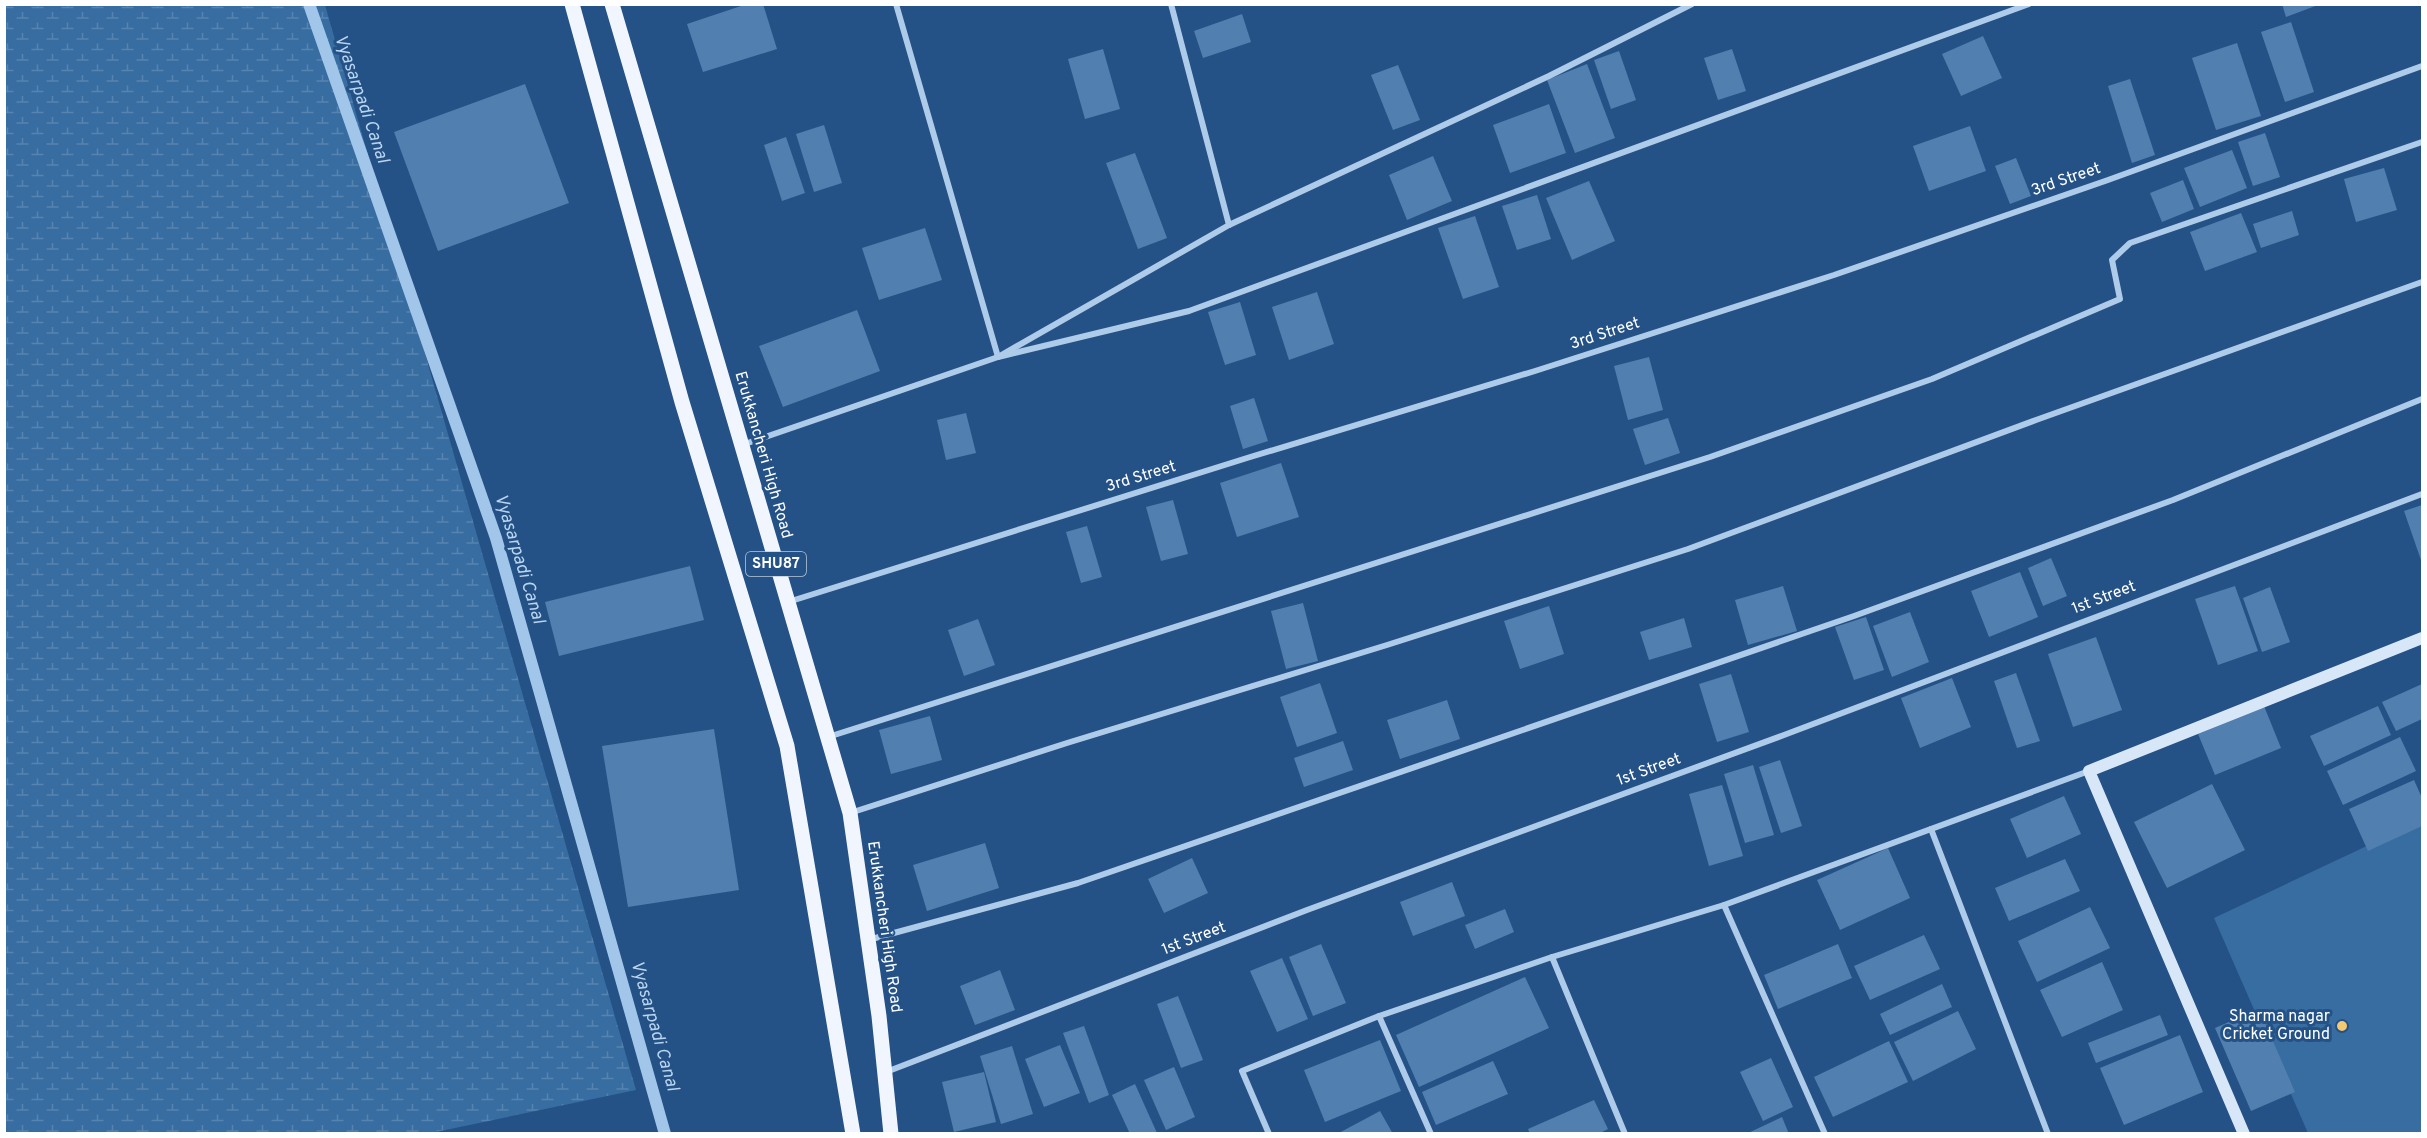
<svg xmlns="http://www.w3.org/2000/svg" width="2427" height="1138" font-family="Overpass,sans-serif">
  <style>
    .wetland { fill: url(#wetland-marsh) }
    .pitch { fill: #386da2 }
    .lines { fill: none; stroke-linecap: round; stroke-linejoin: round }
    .stream { stroke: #a2c6e9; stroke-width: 12 }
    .building { fill: #507fb0 }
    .street { stroke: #aecbe9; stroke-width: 6 }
    .secondary { stroke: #d8e7f7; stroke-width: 12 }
    .primary { stroke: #f1f6fe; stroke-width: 15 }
    .poi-dot { fill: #f3c971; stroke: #245286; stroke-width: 2 }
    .labels { text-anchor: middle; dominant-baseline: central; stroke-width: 6; stroke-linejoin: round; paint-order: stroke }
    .shield { fill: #245286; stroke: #bdcbdb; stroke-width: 1.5 }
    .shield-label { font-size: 15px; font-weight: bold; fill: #fff }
    .street-label { font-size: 16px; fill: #fff; stroke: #245286 }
    .poi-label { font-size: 16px; fill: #fff; stroke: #245286; text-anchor: end }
    .water-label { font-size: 18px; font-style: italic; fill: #bad5f0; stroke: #245286 }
  </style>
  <defs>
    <pattern id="wetland-marsh" width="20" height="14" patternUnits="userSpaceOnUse" patternTransform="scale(1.5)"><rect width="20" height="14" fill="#386da2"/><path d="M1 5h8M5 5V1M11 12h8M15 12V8" fill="none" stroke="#5683b0"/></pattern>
  </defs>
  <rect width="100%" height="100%" fill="#245286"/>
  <polygon class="wetland" points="5,4 325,5 636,1090 431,1133 5,1133"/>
  <polygon class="pitch" points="2422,820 2422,1133 2308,1133 2214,918"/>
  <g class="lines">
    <polyline class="stream" points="309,4 496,538 665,1134"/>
  </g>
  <g class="building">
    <polygon points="747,4 763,4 777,49 703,72 687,24"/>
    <polygon points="2282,4 2318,4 2318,5 2286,17"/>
    <polygon points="1242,14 1251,42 1203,58 1194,31"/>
    <polygon points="2291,22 2314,92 2285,102 2261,32"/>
    <polygon points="1983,36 2002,78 1961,96 1942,54"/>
    <polygon points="2237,43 2261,116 2216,130 2192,58"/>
    <polygon points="1103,49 1120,109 1085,119 1068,59"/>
    <polygon points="1732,49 1746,91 1718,100 1704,58"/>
    <polygon points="1619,51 1636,100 1611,109 1594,60"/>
    <polygon points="1587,64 1615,138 1575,153 1547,80"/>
    <polygon points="1398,65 1420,120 1393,130 1371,75"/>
    <polygon points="2130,79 2155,155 2132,163 2108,86"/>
    <polygon points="525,84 569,203 438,251 394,132"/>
    <polygon points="1549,104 1566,153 1510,173 1493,125"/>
    <polygon points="824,125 842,183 814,192 796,134"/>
    <polygon points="1970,126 1986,171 1929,191 1913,146"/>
    <polygon points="2265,133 2280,177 2253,186 2238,142"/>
    <polygon points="786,137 805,193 782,201 764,145"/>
    <polygon points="2232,150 2247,188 2200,207 2184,168"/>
    <polygon points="1135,153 1167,238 1138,249 1106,163"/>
    <polygon points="1433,156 1452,201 1407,220 1389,175"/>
    <polygon points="2016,158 2031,196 2010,204 1995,166"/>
    <polygon points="2384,168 2397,210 2356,222 2344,179"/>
    <polygon points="2183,180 2194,209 2162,222 2150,193"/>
    <polygon points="1589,181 1615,241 1572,260 1546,198"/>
    <polygon points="1537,195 1551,239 1517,250 1502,206"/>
    <polygon points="2292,211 2299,235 2261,248 2253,224"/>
    <polygon points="2241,213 2257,252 2205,271 2190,232"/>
    <polygon points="1475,216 1499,287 1463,299 1438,228"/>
    <polygon points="925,228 942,280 879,300 862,248"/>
    <polygon points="1317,292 1334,344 1289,360 1272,307"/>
    <polygon points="1240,302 1256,355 1225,365 1208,312"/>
    <polygon points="857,310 880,371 783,407 759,346"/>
    <polygon points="1649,357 1663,410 1628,420 1614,366"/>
    <polygon points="1254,398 1268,441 1243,449 1230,406"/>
    <polygon points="966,413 976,453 946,460 937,420"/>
    <polygon points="1668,418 1680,453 1645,465 1633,429"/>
    <polygon points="1281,463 1299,517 1237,537 1220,483"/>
    <polygon points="1173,500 1188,554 1161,561 1146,507"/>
    <polygon points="2422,505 2422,563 2404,511"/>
    <polygon points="1087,526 1102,577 1081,583 1066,532"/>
    <polygon points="2051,558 2067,596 2043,606 2028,568"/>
    <polygon points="690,566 704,620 559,656 545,602"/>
    <polygon points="2020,572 2038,617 1989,637 1971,591"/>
    <polygon points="1783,586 1797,631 1748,645 1735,600"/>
    <polygon points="2235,586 2258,651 2218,665 2195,599"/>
    <polygon points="2270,587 2290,642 2262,652 2243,598"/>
    <polygon points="1303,603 1318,661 1286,669 1271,611"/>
    <polygon points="1549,606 1564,654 1520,669 1504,621"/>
    <polygon points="1910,612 1929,662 1892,677 1873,626"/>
    <polygon points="1866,617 1884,670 1854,680 1835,627"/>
    <polygon points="1684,618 1692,647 1649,660 1640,632"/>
    <polygon points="978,619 995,665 964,676 948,630"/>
    <polygon points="2096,637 2122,710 2073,727 2048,654"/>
    <polygon points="2016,673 2040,741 2017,748 1994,681"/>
    <polygon points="1731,674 1749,732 1717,742 1699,684"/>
    <polygon points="1952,678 1971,727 1920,748 1901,698"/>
    <polygon points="1320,683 1337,733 1297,747 1280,697"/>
    <polygon points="2422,684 2422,719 2396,731 2382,702"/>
    <polygon points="1447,700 1460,739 1400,759 1387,720"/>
    <polygon points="2264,706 2281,748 2215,775 2198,734"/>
    <polygon points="2378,706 2391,735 2324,766 2310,736"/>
    <polygon points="930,716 942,760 891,774 879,730"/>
    <polygon points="714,729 739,890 628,907 602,746"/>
    <polygon points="2400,737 2416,771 2343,805 2327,771"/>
    <polygon points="1343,741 1353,770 1304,787 1294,758"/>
    <polygon points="1780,760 1802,826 1781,833 1759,767"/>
    <polygon points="1753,765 1774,835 1745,843 1724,774"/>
    <polygon points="2414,780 2422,798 2422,826 2368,851 2349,809"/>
    <polygon points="2212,784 2245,850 2167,888 2134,822"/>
    <polygon points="1722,785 1743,856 1709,866 1689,794"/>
    <polygon points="2064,796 2081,834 2027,858 2010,819"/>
    <polygon points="985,843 999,888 927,911 913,865"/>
    <polygon points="1888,848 1910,898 1840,930 1817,880"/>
    <polygon points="1192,858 1208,893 1164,913 1148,879"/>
    <polygon points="2065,859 2080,891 2009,921 1995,888"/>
    <polygon points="1452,882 1465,916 1413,936 1400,902"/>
    <polygon points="2090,907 2110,948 2037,982 2018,941"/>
    <polygon points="1505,909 1514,932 1475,949 1465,925"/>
    <polygon points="1924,935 1940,969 1870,1000 1854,966"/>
    <polygon points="1321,944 1346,1003 1313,1016 1289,957"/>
    <polygon points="1838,944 1852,978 1778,1009 1764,975"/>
    <polygon points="1282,958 1308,1019 1277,1032 1250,971"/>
    <polygon points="2102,962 2123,1010 2062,1037 2040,990"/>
    <polygon points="1000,970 1015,1010 975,1025 960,986"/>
    <polygon points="1525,977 1549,1028 1419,1087 1396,1035"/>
    <polygon points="1942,984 1952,1007 1890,1035 1880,1014"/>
    <polygon points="1178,996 1203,1060 1181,1068 1157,1004"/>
    <polygon points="2259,1009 2295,1092 2251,1111 2215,1028"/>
    <polygon points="1958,1011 1976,1049 1913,1081 1894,1042"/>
    <polygon points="2160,1015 2168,1035 2096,1063 2088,1043"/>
    <polygon points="1084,1026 1109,1095 1089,1103 1063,1033"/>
    <polygon points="2180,1035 2203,1092 2124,1125 2100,1068"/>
    <polygon points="1380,1040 1401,1091 1325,1122 1304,1070"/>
    <polygon points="1889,1041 1908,1082 1833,1117 1814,1077"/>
    <polygon points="1060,1045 1080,1093 1044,1107 1025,1059"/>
    <polygon points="1012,1046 1033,1114 1001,1124 980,1056"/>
    <polygon points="1771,1058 1793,1107 1763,1121 1740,1072"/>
    <polygon points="1493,1061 1508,1094 1436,1125 1422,1092"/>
    <polygon points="1174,1067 1195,1117 1166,1130 1144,1080"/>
    <polygon points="984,1072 996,1122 954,1132 942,1082"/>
    <polygon points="1135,1084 1157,1133 1155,1134 1130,1134 1112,1095"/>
    <polygon points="1594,1100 1608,1129 1598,1134 1530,1134 1528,1129"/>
    <polygon points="1380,1111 1393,1134 1337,1134"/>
    <polygon points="1782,1117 1789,1134 1746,1134"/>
  </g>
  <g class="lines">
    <g class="street">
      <polyline points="896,4 998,357 1189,311 2029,4"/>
      <polyline points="1171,4 1229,225"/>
      <polyline points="742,445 998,357 1229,225 1549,76 1692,4"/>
      <polyline points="788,602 1247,458 1535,371 1834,275 2108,180 2422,66"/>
      <polyline points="828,737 1710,457 1932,379 2120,299 2112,260 2130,243 2422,142"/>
      <polyline points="850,813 1067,743 1387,645 1688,549 2036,420 2422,282"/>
      <polyline points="1931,829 2048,1134"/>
      <polyline points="1724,905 1825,1134"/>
      <polyline points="868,940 1078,883 1854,616 2173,500 2422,399"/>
      <polyline points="1552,957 1625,1134"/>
      <polyline points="1379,1016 1431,1134"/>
      <polyline points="886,1072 1307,910 1784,735 2422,494"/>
      <polyline points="1269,1134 1242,1071 1379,1016 1552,957 1724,905 2089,771"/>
    </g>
    <polyline class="secondary" points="2244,1134 2089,771 2422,638"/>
    <g class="primary">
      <polyline points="572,4 682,402 787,746 853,1134"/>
      <polyline points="612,4 850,813 879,1016 891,1134"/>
    </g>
  </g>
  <circle class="poi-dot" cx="2342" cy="1026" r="6"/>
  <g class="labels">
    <rect class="shield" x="746" y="552" width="60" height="24" rx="4.5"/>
    <g class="shield-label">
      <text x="776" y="564">SHU87</text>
    </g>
    <g class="street-label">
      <text transform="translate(2066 180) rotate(-19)">3rd Street</text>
      <text transform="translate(1605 334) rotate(-18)">3rd Street</text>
      <text transform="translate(763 455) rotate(74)">Erukkancheri High Road</text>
      <text transform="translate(1141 477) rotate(-17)">3rd Street</text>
      <text transform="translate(2104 598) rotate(-21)">1st Street</text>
      <text transform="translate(1649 770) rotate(-20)">1st Street</text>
      <text transform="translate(884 927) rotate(82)">Erukkancheri High Road</text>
      <text transform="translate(1194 939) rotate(-21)">1st Street</text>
    </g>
    <g class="poi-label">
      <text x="2330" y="1017">Sharma nagar<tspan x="2330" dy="18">Cricket Ground</tspan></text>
    </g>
    <g class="water-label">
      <text transform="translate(361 99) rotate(71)">Vyasarpadi Canal</text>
      <text transform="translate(519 559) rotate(73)">Vyasarpadi Canal</text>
      <text transform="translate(654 1026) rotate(74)">Vyasarpadi Canal</text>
    </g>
  </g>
  <rect width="2427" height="1138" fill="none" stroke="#ffffff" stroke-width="12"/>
</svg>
